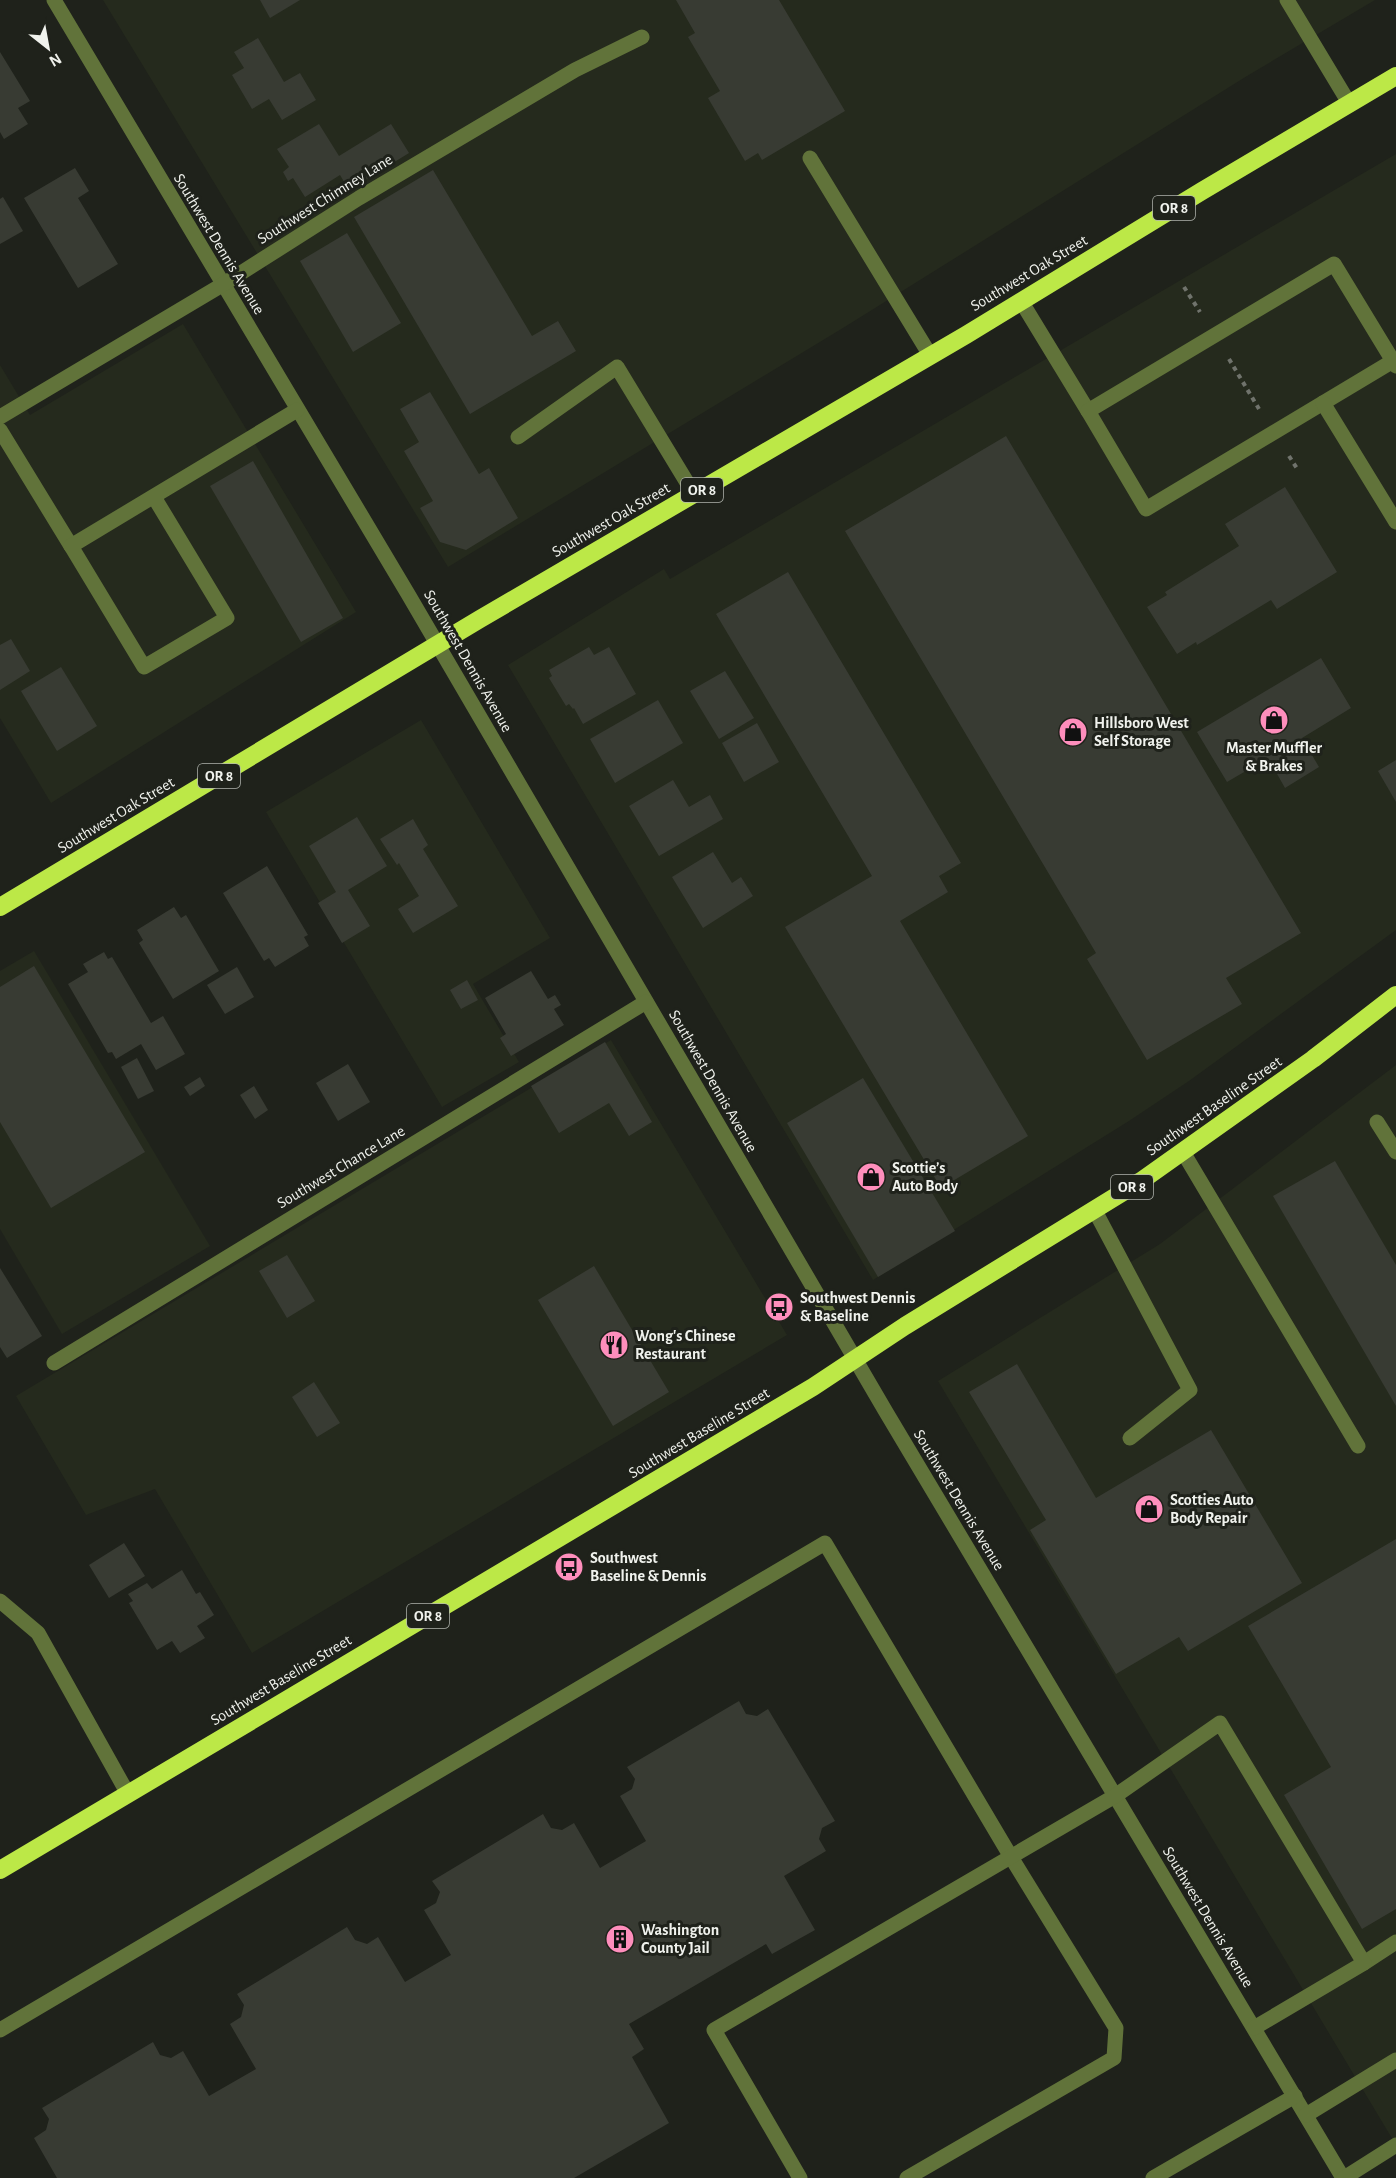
<svg xmlns="http://www.w3.org/2000/svg" width="1396" height="2178" font-family="'Alegreya Sans',sans-serif">
  <style>
    .built { fill: #252a1d }
    .building { fill: #383b33 }
    .lines { fill: none; stroke-linecap: round; stroke-linejoin: round }
    .path { stroke: #70736c; stroke-width: 4; stroke-dasharray: 4.5 4.5; stroke-linecap: butt }
    .minor { stroke: #61733a; stroke-width: 15 }
    .highway { stroke: #bce847; stroke-width: 18 }
    .labels { text-anchor: middle; dominant-baseline: central; stroke-width: 6; stroke-linejoin: round; paint-order: stroke }
    .shield { fill: #1f221b; stroke: #b1b4ae; stroke-width: 1.5 }
    .shield-label { font-size: 15px; font-weight: bold; fill: #f0f2ed }
    .street-label { font-size: 16px; fill: #f0f2ed; stroke: #1f221b }
    .poi-label { font-size: 16px; font-weight: bold; fill: #f0f2ed; stroke: #1f221b; text-anchor: start }
  </style>
  <rect width="100%" height="100%" fill="#1f221b"/>
  <g class="built">
    <polygon points="103,0 1375,0 1247,76 843,328 448,567"/>
    <polygon points="1396,154 1396,930 1189,1081 1129,1121 873,1280 508,665 664,569 670,579"/>
    <polygon points="183,324 356,612 51,803 0,718 0,365 30,415"/>
    <polygon points="421,720 550,938 473,984 519,1062 442,1107 266,812"/>
    <polygon points="34,951 210,1246 62,1334 0,1229 0,971"/>
    <polygon points="611,1040 787,1335 252,1653 155,1489 86,1515 16,1396"/>
    <polygon points="1396,1065 1396,2145 938,1381 1160,1244"/>
  </g>
  <g class="building">
    <polygon points="260,0 300,0 270,18"/>
    <polygon points="676,0 779,0 845,111 762,160 758,153 745,161 708,98 720,91 688,37 695,33"/>
    <polygon points="258,38 284,82 300,73 316,100 282,120 269,99 252,109 232,75 244,68 234,52"/>
    <polygon points="0,52 30,101 18,108 28,124 4,139 0,132"/>
    <polygon points="319,124 339,156 391,124 409,153 349,190 340,175 305,197 293,178 288,181 283,172 289,167 277,149"/>
    <polygon points="75,168 89,191 78,198 118,264 78,288 24,198"/>
    <polygon points="433,170 532,336 558,321 576,351 470,414 354,217"/>
    <polygon points="3,197 23,231 0,244 0,199"/>
    <polygon points="347,233 401,323 353,352 300,261"/>
    <polygon points="430,392 479,474 489,468 518,518 466,550 440,542 420,508 433,501 404,451 419,442 400,409"/>
    <polygon points="1006,436 1301,933 1226,978 1242,1004 1147,1060 1087,959 1096,953 845,531"/>
    <polygon points="253,461 343,618 301,642 210,486"/>
    <polygon points="1285,487 1337,572 1277,609 1271,600 1197,645 1196,642 1177,654 1147,607 1167,595 1165,592 1239,546 1225,524"/>
    <polygon points="788,572 961,863 939,876 948,892 900,921 1028,1136 941,1188 785,927 872,876 716,614"/>
    <polygon points="11,639 30,671 0,690 0,645"/>
    <polygon points="589,647 594,655 609,647 636,694 583,724 574,708 573,709 569,704 566,706 549,678 552,676 549,670"/>
    <polygon points="1321,658 1351,708 1302,738 1319,767 1285,788 1268,758 1227,782 1197,732"/>
    <polygon points="61,667 97,726 57,751 21,691"/>
    <polygon points="725,671 754,718 719,739 690,691"/>
    <polygon points="658,700 683,743 615,783 590,739"/>
    <polygon points="757,723 779,762 744,782 722,743"/>
    <polygon points="1396,760 1396,802 1378,771"/>
    <polygon points="673,780 689,807 710,795 723,819 659,856 629,806"/>
    <polygon points="357,817 387,866 348,890 370,926 342,943 318,903 336,892 309,846"/>
    <polygon points="413,819 428,845 423,849 458,906 413,933 398,909 419,896 399,863 397,865 380,839"/>
    <polygon points="713,852 732,883 741,877 753,896 703,928 672,877"/>
    <polygon points="267,866 308,935 304,937 309,946 275,967 269,958 264,961 223,893"/>
    <polygon points="174,907 181,918 186,915 219,971 173,999 139,943 143,940 137,930"/>
    <polygon points="104,952 108,959 112,957 151,1023 163,1016 185,1054 156,1070 141,1044 116,1059 112,1052 108,1053 68,984 88,972 83,964"/>
    <polygon points="34,966 145,1152 51,1208 0,1122 0,987"/>
    <polygon points="237,967 254,997 225,1014 207,985"/>
    <polygon points="531,971 548,999 555,995 561,1005 554,1009 564,1025 511,1056 500,1038 506,1034 485,998"/>
    <polygon points="467,980 478,1000 461,1009 450,990"/>
    <polygon points="605,1042 652,1122 629,1136 609,1103 559,1133 531,1086"/>
    <polygon points="137,1058 154,1091 138,1099 121,1067"/>
    <polygon points="348,1064 370,1102 338,1121 316,1083"/>
    <polygon points="200,1077 205,1086 190,1096 184,1087"/>
    <polygon points="863,1078 955,1231 878,1277 787,1123"/>
    <polygon points="254,1086 268,1110 255,1119 240,1095"/>
    <polygon points="1335,1161 1396,1265 1396,1406 1273,1196"/>
    <polygon points="287,1255 315,1301 287,1318 259,1271"/>
    <polygon points="594,1266 669,1392 613,1426 538,1300"/>
    <polygon points="0,1268 42,1336 7,1358 0,1347"/>
    <polygon points="1017,1364 1096,1498 1211,1430 1302,1583 1188,1651 1179,1637 1116,1674 1030,1530 1046,1520 969,1392"/>
    <polygon points="314,1382 340,1423 317,1437 292,1397"/>
    <polygon points="1396,1539 1396,1909 1362,1929 1284,1795 1331,1767 1248,1626"/>
    <polygon points="124,1543 145,1576 109,1598 89,1565"/>
    <polygon points="182,1570 196,1594 200,1592 214,1615 197,1626 205,1638 180,1653 172,1641 157,1650 129,1603 133,1601 128,1594 147,1583 152,1589"/>
    <polygon points="739,1701 746,1714 757,1716 768,1709 835,1821 822,1828 819,1839 826,1851 784,1876 815,1930 772,1954 766,1944 629,2024 644,2049 632,2057 669,2123 574,2178 57,2178 34,2138 46,2130 49,2119 42,2108 153,2042 160,2055 171,2058 183,2051 209,2096 256,2069 230,2024 241,2017 244,2005 237,1994 347,1927 355,1940 367,1944 378,1937 405,1982 451,1955 424,1910 436,1903 440,1892 432,1881 543,1814 551,1828 562,1830 574,1823 600,1868 646,1841 620,1796 632,1789 635,1779 627,1767"/>
  </g>
  <g class="lines">
    <g class="path">
      <polyline points="1184,287 1200,312"/>
      <polyline points="1229,359 1259,409"/>
      <polyline points="1289,456 1298,470"/>
    </g>
    <g class="minor">
      <polyline points="54,0 408,594 886,1412 1343,2178"/>
      <polyline points="1287,0 1349,103"/>
      <polyline points="810,158 930,355"/>
      <polyline points="1021,301 1088,411"/>
      <polyline points="1393,361 1146,509 1088,411 1334,264 1393,361 1396,366"/>
      <polyline points="1323,403 1396,522"/>
      <polyline points="0,417 222,285 359,198 575,70 642,37"/>
      <polyline points="0,430 71,546"/>
      <polyline points="518,437 617,367 694,494"/>
      <polyline points="154,497 227,618 144,667 71,546 297,410"/>
      <polyline points="1377,1122 1396,1152"/>
      <polyline points="1183,1152 1358,1446"/>
      <polyline points="1094,1209 1190,1390 1130,1438"/>
      <polyline points="54,1363 646,1002"/>
      <polyline points="0,1601 38,1633 128,1794"/>
      <polyline points="1364,1963 1396,1942"/>
      <polyline points="0,2030 825,1543 1011,1857 1116,2028 1114,2058 907,2178"/>
      <polyline points="1306,2115 1396,2060"/>
      <polyline points="800,2178 714,2030 1115,1796 1220,1723 1364,1963 1254,2028"/>
      <polyline points="1153,2178 1295,2096"/>
      <polyline points="1344,2178 1396,2145"/>
    </g>
    <g class="highway">
      <polyline points="0,907 480,619 966,335 1202,191 1396,76"/>
      <polyline points="0,1870 813,1387 905,1326 1141,1181 1313,1059 1396,995"/>
    </g>
  </g>
  <defs>
    <g id="shop-disc" transform="scale(1.5)"><circle r="9.5" fill="#fe8ebc" stroke="#1f221b"/><path d="M-5-2.5h2.3a2.7 3.5 0 0 1 5.4 0H5L5.5 6h-11ZM-1.5-2.5h3a1.5 2.3 0 0 0-3 0Z" fill="#111"/></g>
    <g id="bus-disc" transform="scale(1.5)"><circle r="9.5" fill="#fe8ebc" stroke="#1f221b"/><path d="M-5-6H5V4H4V6H2V4H-2V6H-4V4H-5ZM-3.5-4V0h7V-4ZM-3.5 1.2v1.5H-2V1.2ZM2 1.2v1.5H3.5V1.2Z" fill="#111"/></g>
    <g id="restaurant-disc" transform="scale(1.5)"><circle r="9.5" fill="#fe8ebc" stroke="#1f221b"/><path d="M-5-6h1v4h1v-4h1v4h1v-4h1v5L-1.5 .5V6h-2V.5L-5-1ZM5-6V6H3V1.5H1.5Q1.5-4 5-6Z" fill="#111"/></g>
    <g id="building-disc" transform="scale(1.5)"><circle r="9.5" fill="#fe8ebc" stroke="#1f221b"/><path d="M-4-6H4V6H1V3H-1V6H-4ZM-2.5-4.3h1.7v1.8h-1.7ZM.8-4.3h1.7v1.8H.8ZM-2.5-1h1.7V.8h-1.7ZM.8-1h1.7V.8H.8Z" fill="#111"/></g>
  </defs>
  <g fill-rule="evenodd">
    <use href="#shop-disc" x="1274" y="720"/>
    <use href="#shop-disc" x="1073" y="732"/>
    <use href="#shop-disc" x="871" y="1177"/>
    <use href="#bus-disc" x="779" y="1307"/>
    <use href="#restaurant-disc" x="614" y="1345"/>
    <use href="#shop-disc" x="1149" y="1509"/>
    <use href="#bus-disc" x="569" y="1567"/>
    <use href="#building-disc" x="620" y="1939"/>
  </g>
  <g class="labels">
    <g class="shield">
      <rect x="1153" y="196" width="42" height="24" rx="4.5"/>
      <rect x="681" y="478" width="42" height="24" rx="4.5"/>
      <rect x="198" y="764" width="42" height="24" rx="4.5"/>
      <rect x="1111" y="1175" width="42" height="24" rx="4.5"/>
      <rect x="407" y="1604" width="42" height="24" rx="4.5"/>
    </g>
    <g class="shield-label">
      <text x="1174" y="208">OR 8</text>
      <text x="702" y="490">OR 8</text>
      <text x="219" y="776">OR 8</text>
      <text x="1132" y="1187">OR 8</text>
      <text x="428" y="1616">OR 8</text>
    </g>
    <g class="street-label">
      <text transform="translate(325 199) rotate(-32)">Southwest Chimney Lane</text>
      <text transform="translate(219 244) rotate(59)">Southwest Dennis Avenue</text>
      <text transform="translate(1029 273) rotate(-31)">Southwest Oak Street</text>
      <text transform="translate(611 520) rotate(-30)">Southwest Oak Street</text>
      <text transform="translate(468 661) rotate(60)">Southwest Dennis Avenue</text>
      <text transform="translate(116 815) rotate(-31)">Southwest Oak Street</text>
      <text transform="translate(713 1081) rotate(60)">Southwest Dennis Avenue</text>
      <text transform="translate(1214 1106) rotate(-35)">Southwest Baseline Street</text>
      <text transform="translate(341 1167) rotate(-31)">Southwest Chance Lane</text>
      <text transform="translate(699 1433) rotate(-31)">Southwest Baseline Street</text>
      <text transform="translate(959 1500) rotate(59)">Southwest Dennis Avenue</text>
      <text transform="translate(281 1680) rotate(-31)">Southwest Baseline Street</text>
      <text transform="translate(1208 1917) rotate(59)">Southwest Dennis Avenue</text>
    </g>
    <g class="poi-label">
      <text x="1094" y="723">Hillsboro West<tspan x="1094" dy="18">Self Storage</tspan></text>
      <text x="1274" y="748" text-anchor="middle">Master Muffler<tspan x="1274" dy="18">&amp; Brakes</tspan></text>
      <text x="892" y="1168">Scottie’s<tspan x="892" dy="18">Auto Body</tspan></text>
      <text x="800" y="1298">Southwest Dennis<tspan x="800" dy="18">&amp; Baseline</tspan></text>
      <text x="635" y="1336">Wong's Chinese<tspan x="635" dy="18">Restaurant</tspan></text>
      <text x="1170" y="1500">Scotties Auto<tspan x="1170" dy="18">Body Repair</tspan></text>
      <text x="590" y="1558">Southwest<tspan x="590" dy="18">Baseline &amp; Dennis</tspan></text>
      <text x="641" y="1930">Washington<tspan x="641" dy="18">County Jail</tspan></text>
    </g>
  </g>
  <g transform="translate(48 48) rotate(149)" stroke="#1f221b" stroke-width="4.5" paint-order="stroke">
  <path d="M0-4.5L10 22L0 15L-10 22Z" fill="#f0f2ed"/>
  <text y="-9" font-size="16" font-weight="bold" text-anchor="middle" fill="#f0f2ed">N</text>
  </g>
</svg>
